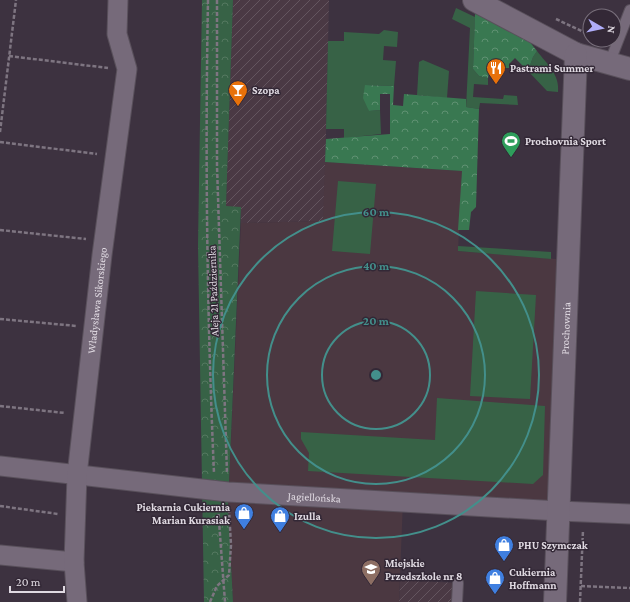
<svg xmlns="http://www.w3.org/2000/svg" width="630" height="602" font-family="'Crimson Pro',serif">
  <style>
    .industrial { fill: url(#industrial-furrows) }
    .education { fill: #4b3841 }
    .grass { fill: #376246 }
    .forest { fill: url(#forest-crowns) }
    .park { fill: url(#park-crowns) }
    .lines { fill: none; stroke-linecap: round; stroke-linejoin: round }
    .lane-casing { stroke: #59505b; stroke-width: 12 }
    .street-casing { stroke: #59505b; stroke-width: 21 }
    .secondary-casing { stroke: #59505b; stroke-width: 24 }
    .path { stroke: #7e7581; stroke-width: 2.5; stroke-dasharray: 4 2; stroke-linecap: butt }
    .lane { stroke: #766a7a; stroke-width: 10 }
    .street { stroke: #766a7a; stroke-width: 19 }
    .secondary { stroke: #766a7a; stroke-width: 22 }
    .ring { fill: none; stroke: #438f8b; stroke-width: 2 }
    .labels { text-anchor: middle; dominant-baseline: central; stroke-width: 3; stroke-linejoin: round; paint-order: stroke }
    .poi-label { font-size: 11px; font-weight: bold; fill: #e0dae2; stroke: #332836; text-anchor: start }
    .street-label { font-size: 11px; fill: #e0dae2; stroke: #332836 }
    .centre { fill: #438f8b; stroke: #332836; stroke-width: 2 }
    .ring-label { font-size: 12px; text-anchor: middle; font-weight: bold; fill: #438f8b; stroke: #332836; stroke-width: 3; stroke-linejoin: round; paint-order: stroke }
  </style>
  <defs>
    <pattern id="industrial-furrows" width="10" height="10" patternUnits="userSpaceOnUse"><rect width="10" height="10" fill="#4a3944"/><path d="M-1 1l2-2M0 10L10 0M9 11l2-2" fill="none" stroke="#64555f"/></pattern>
    <pattern id="forest-crowns" width="20" height="18" patternUnits="userSpaceOnUse"><rect width="20" height="18" fill="#397851"/><path d="M2 6a3 3 0 1 1 6 0M12 15a3 3 0 1 1 6 0" fill="none" stroke="#5f9172"/></pattern>
    <pattern id="park-crowns" width="20" height="18" patternUnits="userSpaceOnUse"><rect width="20" height="18" fill="#376246"/><path d="M2 6a3 3 0 1 1 6 0M12 15a3 3 0 1 1 6 0" fill="none" stroke="#547860"/></pattern>
  </defs>
  <rect width="100%" height="100%" fill="#3d3240"/>
  <g class="industrial">
    <polygon points="233,0 329,0 324,221 241,223 241,207 226,207"/>
    <polygon points="400,580 458,583 457,602 399,602"/>
  </g>
  <polygon class="education" points="325,162 462,171 458,251 568,260 559,511 403,501 399,602 233,602 228,505 241,223 323,221"/>
  <g class="grass">
    <polygon points="456,8 475,17 473,69 479,76 488,78 488,85 474,84 473,97 503,99 504,95 517,96 518,105 480,103 479,109 466,107 470,28 452,19"/>
    <polygon points="384,30 398,32 397,47 384,46 383,60 396,61 394,86 365,85 369,111 380,110 381,134 344,138 344,129 326,129 328,41 344,41 344,32 379,34"/>
    <path d="M537,51c10,13 23,24 21,41l-11,-1 -19,-20 5,-14z"/>
    <polygon points="423,60 449,71 447,98 417,95 419,62"/>
    <polygon points="338,181 376,184 370,254 332,251"/>
    <polygon points="458,246 551,252 551,259 458,251"/>
    <polygon points="476,291 536,295 530,399 470,396"/>
    <polygon points="437,398 545,406 543,475 533,484 308,471 309,453 301,439 301,432 435,440"/>
  </g>
  <g class="forest">
    <polygon points="475,14 482,15 529,41 537,51 533,57 528,71 515,58 509,64 509,68 501,68 501,74 489,73 488,78 479,76 473,69"/>
    <polygon points="365,85 394,86 393,105 403,106 404,94 466,99 466,107 479,109 476,207 471,212 469,230 458,230 462,171 325,162 326,139 390,134 390,94 380,94 380,110 369,111 363,98"/>
  </g>
  <polygon class="park" points="202,0 233,0 226,206 241,207 228,505 233,602 204,602 198,245"/>
  <g class="lines">
    <g class="lane-casing">
      <g id="lane">
        <polyline points="609,64 630,10"/>
        <polyline points="457,602 458,583"/>
      </g>
    </g>
    <g class="street-casing">
      <g id="street">
        <path id="s1" d="M0,466l228,26 331,19 71,3"/>
        <polyline points="0,555 74,562"/>
        <path id="s2" d="M77,602l-3,-40 3,-87 25,-220 25,-186 -10,-35 1,-34"/>
      </g>
    </g>
    <g class="secondary-casing">
      <g id="secondary">
        <polyline points="474,0 576,54 630,69"/>
        <path id="s3" d="M555,602l21,-548"/>
      </g>
    </g>
    <g class="path">
      <path d="M208,0c-3,158 -1,315 6,473"/>
      <polyline points="217,0 217,166 227,473"/>
      <polyline points="556,19 590,35"/>
      <polyline points="9,56 108,68"/>
      <polyline points="0,132 16,0"/>
      <polyline points="0,142 97,154"/>
      <polyline points="0,230 86,239"/>
      <polyline points="0,319 77,326"/>
      <polyline points="0,406 65,413"/>
      <polyline points="0,506 58,514"/>
      <polyline points="218,508 225,602"/>
      <polyline points="581,586 630,588"/>
      <polyline points="210,602 217,586 229,575 231,545 229,510"/>
      <polyline points="580,602 583,530"/>
    </g>
    <use href="#lane" class="lane"/>
    <use href="#street" class="street"/>
    <use href="#secondary" class="secondary"/>
  </g>
  <g class="ring">
    <circle cx="376" cy="375" r="54"/>
    <circle cx="376" cy="375" r="109"/>
    <circle cx="376" cy="375" r="163"/>
  </g>
  <defs>
    <g id="restaurant-pin" transform="scale(1)"><path d="M0 17L-7.5 6A9.5 9.5 0 1 1 7.5 6Z" fill="#e8710a" stroke="#332836"/><path d="M-5-6h1v4h1v-4h1v4h1v-4h1v5L-1.5 .5V6h-2V.5L-5-1ZM5-6V6H3V1.5H1.5Q1.5-4 5-6Z" fill="#fff"/></g>
    <g id="bar-pin" transform="scale(1)"><path d="M0 17L-7.5 6A9.5 9.5 0 1 1 7.5 6Z" fill="#e8710a" stroke="#332836"/><path d="M-6-5H6L.8 .8V4.5H3.5V6h-7V4.5H-.8V.8Z" fill="#fff"/></g>
    <g id="stadium-pin" transform="scale(1)"><path d="M0 17L-7.5 6A9.5 9.5 0 1 1 7.5 6Z" fill="#2e9e5b" stroke="#332836"/><path d="M0-5a6.5 5 0 1 0 0 10a6.5 5 0 1 0 0-10ZM-3.5-1.8h7v3.6h-7Z" fill="#fff"/></g>
    <g id="shop-pin" transform="scale(1)"><path d="M0 17L-7.5 6A9.5 9.5 0 1 1 7.5 6Z" fill="#3f7fe0" stroke="#332836"/><path d="M-5-2.5h2.3a2.7 3.5 0 0 1 5.4 0H5L5.5 6h-11ZM-1.5-2.5h3a1.5 2.3 0 0 0-3 0Z" fill="#fff"/></g>
    <g id="school-pin" transform="scale(1)"><path d="M0 17L-7.5 6A9.5 9.5 0 1 1 7.5 6Z" fill="#8d6e63" stroke="#332836"/><path d="M0-5L7-2L0 1L-7-2ZM-4 1L0 2.5L4 1V4Q0 6-4 4Z" fill="#fff"/></g>
  </defs>
  <g fill-rule="evenodd">
    <use href="#restaurant-pin" x="496" y="68"/>
    <use href="#bar-pin" x="238" y="90"/>
    <use href="#stadium-pin" x="511" y="141"/>
    <use href="#shop-pin" x="244" y="513"/>
    <use href="#shop-pin" x="280" y="516"/>
    <use href="#shop-pin" x="504" y="545"/>
    <use href="#school-pin" x="371" y="569"/>
    <use href="#shop-pin" x="495" y="578"/>
  </g>
  <g class="labels">
    <g class="poi-label">
      <text x="510" y="68">Pastrami Summer</text>
      <text x="252" y="90">Szopa</text>
      <text x="525" y="141">Prochovnia Sport</text>
      <text x="230" y="507" text-anchor="end">Piekarnia Cukiernia<tspan x="230" dy="13">Marian Kurasiak</tspan></text>
      <text x="294" y="516">Izulla</text>
      <text x="518" y="545">PHU Szymczak</text>
      <text x="385" y="563">Miejskie<tspan x="385" dy="13">Przedszkole nr 8</tspan></text>
      <text x="509" y="572">Cukiernia<tspan x="509" dy="13">Hoffmann</tspan></text>
    </g>
    <g class="street-label">
      <text transform="translate(213 291) rotate(-92)">Aleja 21 Października</text>
      <text stroke="none"><textPath href="#s2" startOffset="303">Władysława Sikorskiego</textPath></text>
      <text stroke="none"><textPath href="#s3" startOffset="274">Prochownia</textPath></text>
      <text stroke="none"><textPath href="#s1" startOffset="316">Jagiellońska</textPath></text>
    </g>
  </g>
  <circle cx="376" cy="375" r="6" class="centre"/>
  <g class="ring-label">
    <text x="376" y="216">60 m</text>
    <text x="376" y="270">40 m</text>
    <text x="376" y="325">20 m</text>
  </g>
  <g transform="translate(602 28) rotate(99)"><circle r="19" fill="#332836" stroke="#786f7b"/>
  <path d="M0-3L7 15L0 10L-7 15Z" fill="#b0aefa"/>
  <text y="-6" font-size="11" font-weight="bold" text-anchor="middle" fill="#e0dae2">N</text>
  </g>
  <path d="M10 586v6h54v-6" fill="none" stroke="#e0dae2" stroke-width="2"/>
  <text x="16" y="586" font-size="12" fill="#e0dae2" stroke="#332836" stroke-width="3" paint-order="stroke">20 m</text>
</svg>
